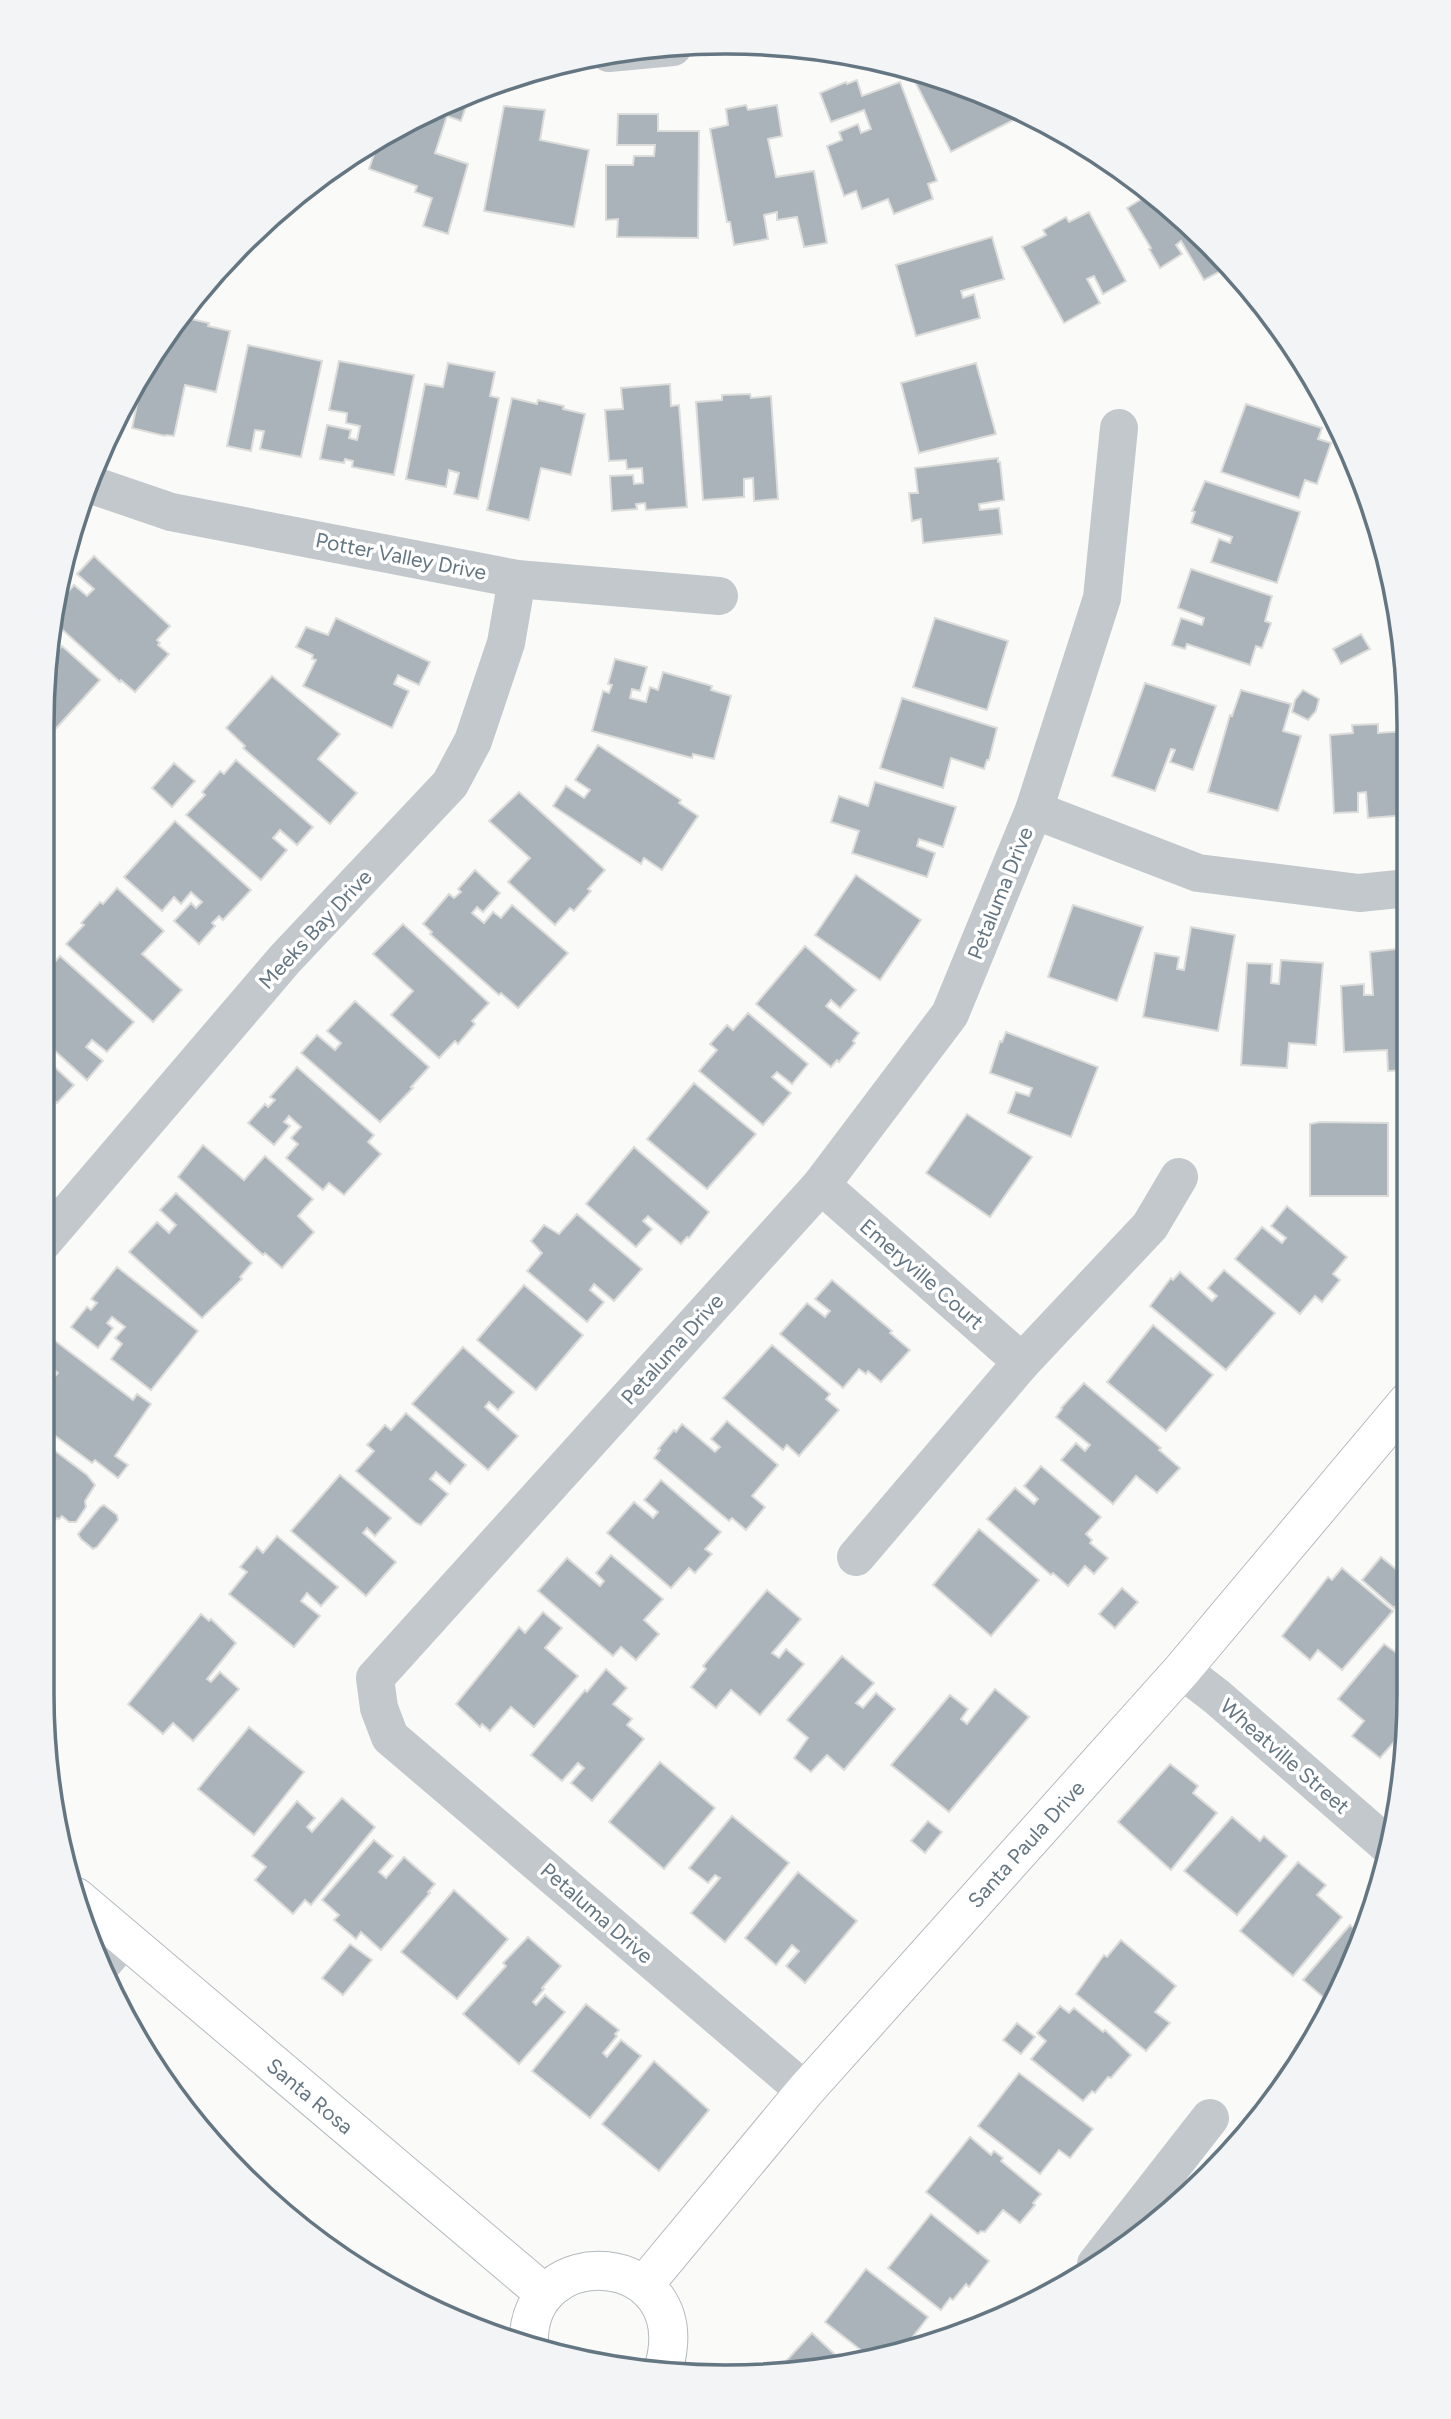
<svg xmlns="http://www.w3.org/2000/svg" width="1451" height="2419" font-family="Figtree,sans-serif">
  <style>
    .building { fill: #aab3b9; stroke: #dcdcda; stroke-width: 2 }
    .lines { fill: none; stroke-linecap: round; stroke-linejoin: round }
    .secondary-casing { stroke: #b3babf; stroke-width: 40 }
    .street { stroke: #c3c8cc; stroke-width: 38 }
    .secondary { stroke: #fff; stroke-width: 38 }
    .labels { text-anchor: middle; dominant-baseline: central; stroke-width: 7; stroke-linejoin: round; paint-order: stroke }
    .street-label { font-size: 21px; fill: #657683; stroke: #fff }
    .rim { fill: none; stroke: #657683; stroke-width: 3.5 }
  </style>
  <rect width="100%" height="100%" fill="#fafaf8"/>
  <g class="building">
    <polygon points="909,70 987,94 1025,114 951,152"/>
    <polygon points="857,80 862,96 900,82 937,181 928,184 933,199 894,214 888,199 862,209 856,191 844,196 827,146 842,140 839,132 858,124 861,133 871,129 864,110 831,122 820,93 846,82 847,84"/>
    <polygon points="471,92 461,121 447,116 435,153 468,164 448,234 423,226 432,198 415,192 417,186 369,169 379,140"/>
    <polygon points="746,105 748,110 777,105 782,136 768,139 776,177 814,171 827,243 804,247 797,217 777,220 777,212 764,215 768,239 734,245 730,222 727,222 710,129 728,125 726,109"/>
    <polygon points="504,106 545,110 540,140 589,150 574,227 484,211"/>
    <polygon points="618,114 658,114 658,131 699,131 698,238 617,237 618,219 606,220 606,165 633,165 634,156 654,156 655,145 617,145"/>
    <polygon points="349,156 342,170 339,168 331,183 320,178"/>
    <polygon points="1139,186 1230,266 1204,280 1181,241 1176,245 1182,254 1160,268 1149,249 1151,248 1127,208 1145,197"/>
    <polygon points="1089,212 1126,281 1103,294 1094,276 1087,279 1100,303 1064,323 1022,247 1046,235 1043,230 1066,217 1069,222"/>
    <polygon points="992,237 1004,279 961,291 963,298 974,294 980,318 916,336 896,265"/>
    <polygon points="182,317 209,323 208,326 230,331 216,392 185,385 174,436 166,435 165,436 132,428 144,372 157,345"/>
    <polygon points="248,345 322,361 301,457 260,449 264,431 255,430 251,451 227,446"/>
    <polygon points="339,361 414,375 394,475 352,467 353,461 345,459 344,463 320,459 327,425 351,430 349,438 357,440 360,426 346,423 347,413 329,410"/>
    <polygon points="448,363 495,372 490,396 499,398 478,499 454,494 459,473 449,470 446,487 406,479 425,384 443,387"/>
    <polygon points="976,363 996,434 919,453 901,383"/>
    <polygon points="670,384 671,406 679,405 687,507 646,510 645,503 636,504 637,509 612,511 610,476 633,475 634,484 643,483 642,468 627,469 626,460 609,461 605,410 623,409 621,388"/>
    <polygon points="750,394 751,398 771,396 778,499 754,501 753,478 744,479 744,497 703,500 696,402 722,400 722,395"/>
    <polygon points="512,398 537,404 538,400 564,406 563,409 585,414 571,475 541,468 529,520 487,510"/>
    <polygon points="1246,404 1322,428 1318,439 1331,443 1317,484 1305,480 1299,498 1221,472"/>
    <polygon points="998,458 998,462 1000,462 1004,500 979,504 980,510 999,508 1002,534 923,543 921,519 912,521 909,493 918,493 915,468"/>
    <polygon points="1205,481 1300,512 1277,583 1211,562 1219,539 1230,543 1232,537 1191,523 1195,512 1192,511"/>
    <polygon points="94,556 170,626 157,640 160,643 158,645 169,654 135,692 121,680 120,682 55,623 59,602 74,585 87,596 94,589 77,574"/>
    <polygon points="1191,569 1272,596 1265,621 1271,623 1262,648 1256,646 1250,665 1187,644 1185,649 1172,645 1181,618 1202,625 1204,618 1178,608"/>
    <polygon points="336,618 430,662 419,685 398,675 394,684 409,691 392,728 303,686 316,660 312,659 313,655 296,647 306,627 328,635"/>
    <polygon points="935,618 1008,641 987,710 913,687"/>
    <polygon points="1361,634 1370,649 1341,664 1333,649"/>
    <polygon points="62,646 100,680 49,736 43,731 43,680 48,659 49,661"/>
    <polygon points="615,659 647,667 640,691 632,689 630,698 646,702 650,687 658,690 663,672 712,686 711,690 731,696 714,759 693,754 692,758 592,731 603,691 609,693 612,685 608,684"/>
    <polygon points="272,676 340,734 318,759 357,793 330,824 243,748 245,746 226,728"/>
    <polygon points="1145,683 1216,706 1193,770 1170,762 1175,750 1171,749 1155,791 1112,776"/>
    <polygon points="1241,690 1291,704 1283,731 1301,736 1278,811 1208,792 1230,715 1232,716"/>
    <polygon points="1303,690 1319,699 1316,711 1308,720 1292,712 1295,700"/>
    <polygon points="902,698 997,728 989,760 987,760 984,769 951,758 943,788 880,768"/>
    <polygon points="1378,724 1378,733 1406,731 1408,815 1368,818 1366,792 1358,793 1358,812 1334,813 1330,735 1353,733 1352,725"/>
    <polygon points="598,745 681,800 679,803 698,816 662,870 644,858 641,864 553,806 566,786 584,798 590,790 575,780"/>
    <polygon points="236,760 313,827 297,845 280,830 273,838 287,850 261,880 186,815 205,795 202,792 220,771 224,774"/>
    <polygon points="174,763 195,781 172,807 152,788"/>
    <polygon points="875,782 956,807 943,847 919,839 917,846 935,853 927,877 852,853 859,831 831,822 839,796 868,806"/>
    <polygon points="519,792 605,870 588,889 591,891 574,911 570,908 555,925 508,882 530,858 489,821"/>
    <polygon points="175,821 251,890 223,920 219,916 212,923 215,926 199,944 174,921 191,903 196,908 202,902 191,892 181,904 174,897 162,911 124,877"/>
    <polygon points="475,870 500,893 483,912 477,907 472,913 484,923 493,912 501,918 512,905 568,953 518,1008 501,993 499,995 430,934 432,932 423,924 449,894 454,898 461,892 458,889"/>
    <polygon points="856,875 921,920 880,980 815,935"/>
    <polygon points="117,888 164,931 142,954 182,990 153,1022 66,944 84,925 81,923 100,902 103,904"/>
    <polygon points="1073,905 1143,927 1117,1001 1048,977"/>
    <polygon points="403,924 489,1003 472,1021 475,1024 458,1044 455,1041 439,1058 391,1015 413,991 373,954"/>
    <polygon points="1191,927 1235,935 1218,1031 1143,1017 1155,953 1179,957 1177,969 1184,970"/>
    <polygon points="805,946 856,990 840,1008 831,1000 826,1006 859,1033 853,1041 855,1043 839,1062 837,1060 831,1067 756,1004"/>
    <polygon points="1404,948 1408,950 1408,1070 1388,1071 1387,1050 1344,1052 1341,986 1364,984 1364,995 1373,995 1370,952"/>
    <polygon points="60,956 134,1022 107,1052 92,1040 86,1047 103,1061 87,1080 43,1040 43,975"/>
    <polygon points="1281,960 1323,963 1316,1045 1289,1043 1287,1068 1241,1065 1247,963 1272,964 1271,983 1279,984"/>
    <polygon points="355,1001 429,1067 411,1087 413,1088 380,1122 301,1053 317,1035 335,1050 341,1043 327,1031"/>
    <polygon points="748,1013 808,1064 792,1084 777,1072 772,1077 791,1093 763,1125 699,1071 717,1050 710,1044 727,1025 733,1030"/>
    <polygon points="1006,1032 1098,1067 1071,1137 1008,1113 1016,1092 1029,1096 1032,1088 990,1073 1000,1041 1002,1042"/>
    <polygon points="48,1061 74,1085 57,1103 53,1099 47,1107 51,1111 43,1120 43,1067"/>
    <polygon points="297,1067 374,1135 368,1142 381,1154 344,1195 329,1183 323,1190 286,1158 298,1144 291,1138 301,1127 289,1116 284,1122 290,1126 274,1145 248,1123 265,1104 268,1107 275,1100 270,1097"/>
    <polygon points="694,1083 756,1134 707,1189 647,1139"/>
    <polygon points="967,1114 1032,1157 990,1217 926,1173"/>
    <polygon points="1320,1122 1388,1123 1388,1196 1310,1196 1310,1124"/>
    <polygon points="203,1145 244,1180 265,1156 313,1199 298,1216 314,1232 282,1268 265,1253 263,1255 178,1177"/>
    <polygon points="634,1147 709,1212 689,1238 687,1237 681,1244 648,1216 643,1221 652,1229 636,1247 586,1204"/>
    <polygon points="176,1193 252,1263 240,1277 242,1279 202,1318 129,1252 157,1222 169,1233 176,1225 160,1210"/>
    <polygon points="1287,1206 1347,1257 1333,1274 1340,1280 1322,1302 1315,1296 1300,1314 1235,1259 1262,1227 1282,1243 1286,1238 1271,1226"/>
    <polygon points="577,1214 642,1269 614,1301 594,1284 590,1290 604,1302 587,1322 527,1271 542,1253 531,1241 544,1225 559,1234"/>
    <polygon points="117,1267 198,1331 151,1390 111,1359 122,1344 115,1338 125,1327 112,1317 107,1323 113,1328 98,1348 71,1327 87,1307 91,1310 97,1303 91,1299"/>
    <polygon points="1224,1270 1275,1313 1226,1370 1150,1306 1171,1278 1173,1280 1180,1272 1212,1301 1217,1296 1208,1288"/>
    <polygon points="832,1280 892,1331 890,1333 910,1350 881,1382 868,1371 866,1374 859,1369 843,1388 780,1334 807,1303 825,1317 830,1311 815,1299"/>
    <polygon points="524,1285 583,1335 536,1390 477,1340"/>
    <polygon points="1153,1325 1213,1375 1166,1431 1107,1382"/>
    <polygon points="54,1340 133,1400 137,1394 151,1404 115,1456 128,1465 118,1478 95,1460 92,1463 42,1426 42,1375 51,1381 58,1373 42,1361 42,1356"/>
    <polygon points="772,1345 830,1394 826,1399 839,1410 799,1456 787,1445 783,1450 723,1398"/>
    <polygon points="463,1347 514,1392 498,1410 489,1402 485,1407 518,1436 488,1470 412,1404"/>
    <polygon points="1084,1383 1161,1448 1159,1450 1180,1468 1157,1493 1136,1476 1113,1504 1061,1460 1076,1443 1085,1451 1090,1445 1056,1417 1062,1409 1061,1408"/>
    <polygon points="406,1413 466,1465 450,1484 436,1472 430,1479 448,1494 421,1525 416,1523 356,1471 374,1451 367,1445 385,1425 391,1430"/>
    <polygon points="727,1421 778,1465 752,1496 765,1507 746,1530 732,1518 729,1521 654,1458 660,1450 658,1449 674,1430 676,1432 682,1424 715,1452 720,1447 711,1439"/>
    <polygon points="42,1441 87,1475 95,1485 85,1501 86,1507 76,1522 69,1522 62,1516 59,1519 57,1518 44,1536"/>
    <polygon points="1041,1466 1101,1517 1086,1534 1092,1540 1090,1543 1108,1558 1094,1574 1085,1566 1068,1586 1053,1573 1051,1575 987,1519 1015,1488 1034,1504 1038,1499 1024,1486"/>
    <polygon points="340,1475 391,1518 375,1536 367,1528 363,1533 396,1562 366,1596 291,1531"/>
    <polygon points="661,1480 721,1532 705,1549 712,1554 695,1573 689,1568 671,1588 607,1533 634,1502 653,1518 658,1512 644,1500"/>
    <polygon points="104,1505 117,1515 118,1520 97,1547 93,1549 81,1539 78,1534 100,1507"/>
    <polygon points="979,1529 1039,1580 991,1636 933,1585"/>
    <polygon points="277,1536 338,1587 321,1606 307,1593 301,1601 320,1616 294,1647 229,1594 247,1572 240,1567 257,1547 263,1553"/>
    <polygon points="42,1551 55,1560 42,1577"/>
    <polygon points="611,1555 663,1599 644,1620 659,1634 636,1660 621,1647 613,1656 538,1591 567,1558 600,1586 604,1581 596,1573"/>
    <polygon points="1381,1557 1408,1579 1408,1592 1394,1608 1362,1580"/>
    <polygon points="1342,1568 1393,1611 1342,1670 1318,1650 1310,1660 1282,1636 1328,1577 1332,1580"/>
    <polygon points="1122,1588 1138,1602 1115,1628 1099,1614"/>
    <polygon points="767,1590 801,1619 772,1653 779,1658 786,1649 804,1664 760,1715 731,1690 716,1708 691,1687 706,1669 703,1666"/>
    <polygon points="543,1612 562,1628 545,1648 578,1676 534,1727 511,1707 490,1731 482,1724 480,1727 456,1704 519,1627 525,1633"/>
    <polygon points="201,1614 209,1621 211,1619 236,1643 207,1679 211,1682 220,1672 239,1689 193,1741 173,1723 163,1734 128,1704"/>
    <polygon points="1384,1644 1408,1661 1408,1726 1380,1758 1352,1736 1364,1721 1338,1699"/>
    <polygon points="842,1656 874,1683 856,1703 863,1708 876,1693 895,1709 844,1770 827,1755 811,1772 794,1758 808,1738 787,1720"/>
    <polygon points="606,1669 627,1688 613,1704 632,1719 627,1725 644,1739 592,1801 571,1783 584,1768 578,1763 562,1781 531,1755 585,1690 587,1692"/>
    <polygon points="995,1689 1029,1717 949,1812 891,1765 950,1695 968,1709 961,1719 967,1724"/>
    <polygon points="249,1727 304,1772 254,1835 198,1789"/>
    <polygon points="660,1762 715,1808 664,1869 609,1822"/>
    <polygon points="1170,1764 1198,1786 1193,1793 1217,1813 1171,1870 1118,1822"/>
    <polygon points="342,1798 375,1827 311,1905 305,1900 293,1914 255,1880 266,1867 252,1856 297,1801 315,1818 307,1827 312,1832"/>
    <polygon points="732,1816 789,1863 725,1942 691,1913 720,1878 715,1875 708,1883 689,1868"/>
    <polygon points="1232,1817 1260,1841 1264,1836 1287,1856 1237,1915 1184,1871"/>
    <polygon points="928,1821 942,1832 925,1853 911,1841"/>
    <polygon points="374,1840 393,1856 379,1872 386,1878 404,1857 435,1884 428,1892 430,1893 381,1950 361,1932 356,1939 334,1920 339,1915 322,1900"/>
    <polygon points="1298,1862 1326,1885 1317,1895 1342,1917 1293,1976 1240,1931"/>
    <polygon points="798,1872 857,1921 805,1983 786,1966 799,1951 792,1945 776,1965 745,1938"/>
    <polygon points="454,1890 508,1939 457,1999 401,1952"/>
    <polygon points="1350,1925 1362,1935 1329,2002 1303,1980"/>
    <polygon points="528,1937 561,1966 542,1988 544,1989 533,2002 536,2005 545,1995 565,2012 519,2064 463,2014 506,1966 503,1963"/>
    <polygon points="1121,1940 1176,1986 1155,2012 1170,2023 1146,2051 1076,1994 1104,1955 1107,1957"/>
    <polygon points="350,1944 372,1960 343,1995 322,1978"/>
    <polygon points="586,2004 619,2030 615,2034 617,2036 603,2053 607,2057 621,2040 641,2056 590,2118 532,2071"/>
    <polygon points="1060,2006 1069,2013 1074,2008 1103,2032 1105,2030 1131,2055 1111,2078 1108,2077 1095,2093 1092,2091 1083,2101 1031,2059 1046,2041 1037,2033"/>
    <polygon points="1017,2023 1035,2037 1021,2054 1003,2040"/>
    <polygon points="654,2061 709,2110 659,2171 602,2124"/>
    <polygon points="1019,2073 1093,2129 1070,2158 1059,2150 1040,2174 978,2126"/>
    <polygon points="970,2137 991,2155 994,2151 1003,2158 1001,2161 1041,2194 1033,2203 1035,2205 1020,2223 1003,2210 985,2232 981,2231 978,2234 926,2192"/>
    <polygon points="931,2214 989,2261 969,2287 966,2284 953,2300 950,2298 941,2310 888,2268"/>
    <polygon points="866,2269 928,2317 908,2343 914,2348 871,2358 825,2322"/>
    <polygon points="812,2333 845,2364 815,2371 774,2374"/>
  </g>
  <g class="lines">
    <g class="secondary-casing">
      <g id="secondary">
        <polyline points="76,1897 545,2294"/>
        <polyline points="644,2285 805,2091 1182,1670 1408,1401"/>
        <path d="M529,2345c-5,-107 168,-97 135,22"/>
      </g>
    </g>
    <g class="street">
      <polyline points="609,53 673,47"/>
      <polyline points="89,484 171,512 517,579 719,596"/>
      <polyline points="1034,810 1198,873 1359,893 1408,888"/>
      <polyline points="821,1185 1022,1362"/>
      <polyline points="43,1242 285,959 450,784 473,741 506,643 517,579"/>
      <polyline points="856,1557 1022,1362 1150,1226 1179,1177"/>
      <polyline points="1182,1670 1217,1697 1386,1844"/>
      <polyline points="100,1966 125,1938"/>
      <polyline points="805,2091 390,1737 379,1708 375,1678 821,1185 950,1014 1034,810 1102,598 1119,428"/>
      <polyline points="1096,2264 1210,2118"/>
    </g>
    <use href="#secondary" class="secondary"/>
  </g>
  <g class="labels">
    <g class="street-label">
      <text transform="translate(401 556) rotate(11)">Potter Valley Drive</text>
      <text transform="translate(1000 893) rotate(-68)">Petaluma Drive</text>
      <text transform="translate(315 929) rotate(-47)">Meeks Bay Drive</text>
      <text transform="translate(922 1274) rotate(41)">Emeryville Court</text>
      <text transform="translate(672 1349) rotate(-48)">Petaluma Drive</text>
      <text transform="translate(1285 1756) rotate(41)">Wheatville Street</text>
      <text transform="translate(1026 1844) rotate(-48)">Santa Paula Drive</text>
      <text transform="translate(597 1913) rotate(41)">Petaluma Drive</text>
      <text transform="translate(310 2096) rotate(40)">Santa Rosa</text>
    </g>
  </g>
  <path d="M0 0H1451V2419H0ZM725 54H726A671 671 0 0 1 1397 725V1694A671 671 0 0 1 726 2365H725A671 671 0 0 1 54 1694V725A671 671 0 0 1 725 54Z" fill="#f3f4f5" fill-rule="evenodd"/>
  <path class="rim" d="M725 54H726A671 671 0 0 1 1397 725V1694A671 671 0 0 1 726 2365H725A671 671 0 0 1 54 1694V725A671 671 0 0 1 725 54Z"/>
</svg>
